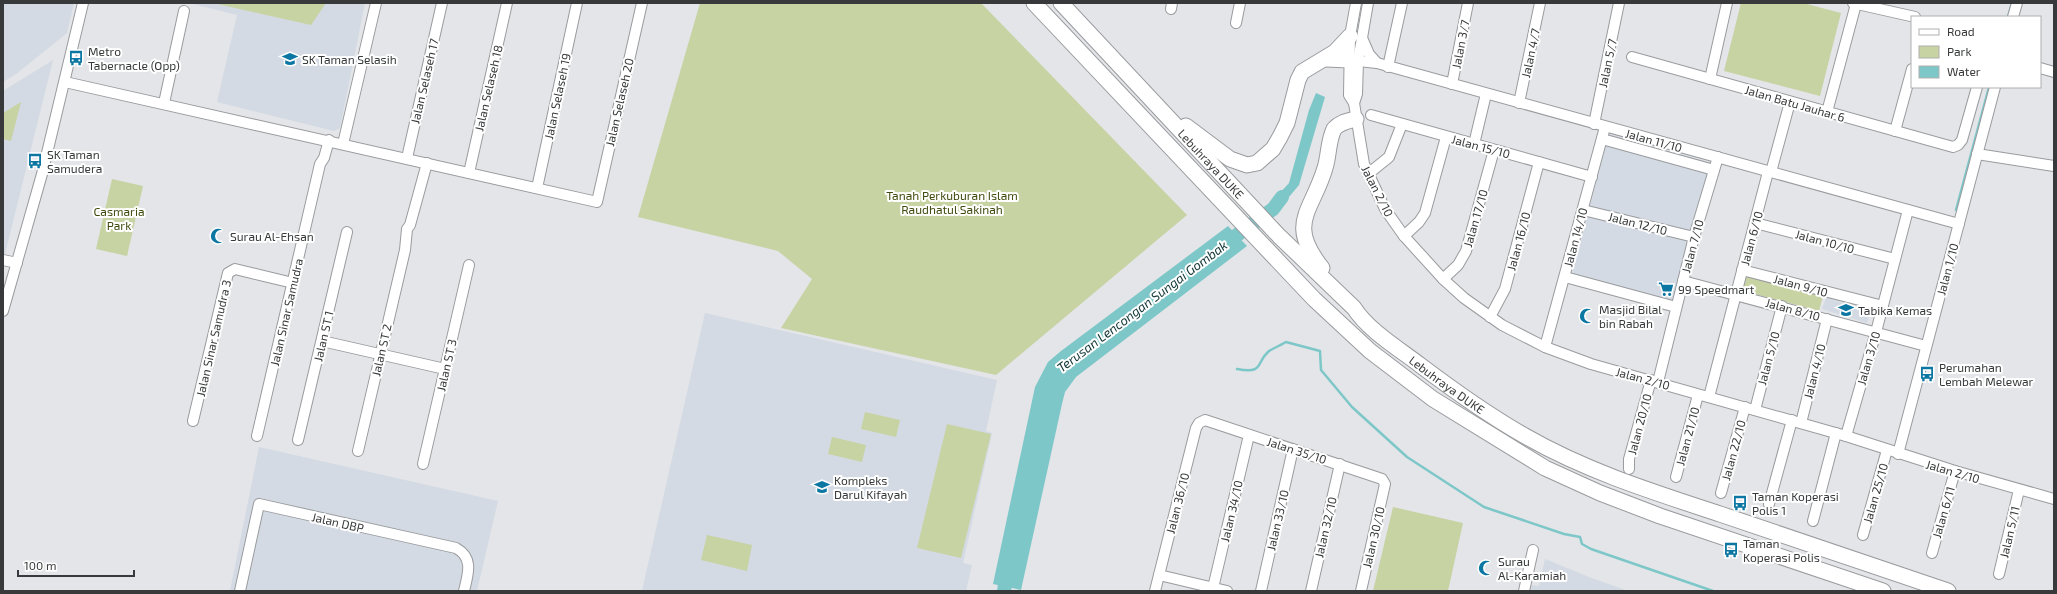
<svg xmlns="http://www.w3.org/2000/svg" width="2057" height="594" font-family="'Exo 2',sans-serif">
  <style>
    .built { fill: #d3dae3 }
    .green { fill: #c7d3a3 }
    .water { fill: #7ec7c9 }
    .lines { fill: none; stroke-linecap: round; stroke-linejoin: round }
    .stream { stroke: #7ec7c9; stroke-width: 2.5 }
    .river { stroke: #7ec7c9; stroke-width: 14 }
    .minor-casing { stroke: #999b9e; stroke-width: 12 }
    .highway-casing { stroke: #999b9e; stroke-width: 17 }
    .minor { stroke: #fff; stroke-width: 10 }
    .highway { stroke: #fff; stroke-width: 15 }
    .labels { text-anchor: middle; dominant-baseline: central; stroke-width: 4; stroke-linejoin: round; paint-order: stroke }
    .street-label { font-size: 12px; fill: #38393a; stroke: #fff }
    .poi-label { font-size: 12px; fill: #38393a; stroke: #fff; text-anchor: start }
    .park-label { font-size: 12px; fill: #3f4a0d; stroke: #fff }
    .water-label { font-size: 13px; font-style: italic; fill: #103536; stroke: #fff }
  </style>
  <rect width="100%" height="100%" fill="#e3e5e8"/>
  <g class="built">
    <polygon points="3,3 74,3 67,33 16,74 3,82"/>
    <polygon points="189,3 365,3 340,128 334,131 217,102 237,15"/>
    <polygon points="53,60 5,254 3,254 3,91"/>
    <polygon points="1609,134 1713,163 1675,302 1572,274"/>
    <polygon points="1826,298 1871,311 1867,323 1822,309"/>
    <polygon points="705,313 997,380 986,431 992,433 963,563 972,565 966,591 642,591"/>
    <polygon points="259,447 498,501 477,591 230,591"/>
    <polygon points="1545,559 1589,577 1628,591 1530,591 1532,585 1539,586"/>
  </g>
  <g class="green">
    <polygon points="213,3 326,3 311,25"/>
    <polygon points="700,3 981,3 1187,215 996,375 781,328 812,279 778,251 638,217"/>
    <polygon points="1741,3 1803,3 1841,13 1820,96 1724,71"/>
    <polygon points="21,102 11,141 3,139 3,113"/>
    <polygon points="112,179 143,186 127,256 96,249"/>
    <polygon points="1744,275 1823,296 1819,311 1740,290"/>
    <polygon points="865,412 900,420 896,437 861,429"/>
    <polygon points="947,424 991,434 961,558 917,548"/>
    <polygon points="832,437 866,445 862,462 828,454"/>
    <polygon points="1393,507 1463,523 1448,591 1373,591"/>
    <polygon points="707,535 752,545 747,571 701,560"/>
  </g>
  <g class="water">
    <polygon points="1316,93 1325,97 1299,185 1274,215 1267,207 1289,183 1309,110"/>
    <polygon points="1228,226 1247,246 1076,377 1065,392 1062,404 1021,590 993,584 1035,387 1048,362 1061,351"/>
  </g>
  <g class="lines">
    <g class="stream">
      <polyline points="2008,17 2012,3"/>
      <polyline points="1956,210 1989,87"/>
      <path d="M1237,369c28,5 18,-6 32,-18 5,-3 12,-6 17,-9l34,9 1,19 31,37 55,50 77,50 80,27 16,3 2,7 9,5 122,42"/>
    </g>
    <g class="river">
      <polyline points="1222,246 1273,209 1282,197"/>
      <polyline points="1004,591 1008,568"/>
    </g>
    <g class="minor-casing">
      <g id="minor">
        <polyline points="1356,3 1350,36 1349,95 1354,103 1364,164 1385,209 1404,236 1443,279 1464,298 1502,325 1545,347 1591,364 1846,436 1955,471 2054,499"/>
        <polyline points="1853,3 1915,17"/>
        <polyline points="1171,9 1172,3"/>
        <polyline points="2013,17 2017,3"/>
        <polyline points="1236,23 1240,3"/>
        <polyline points="1362,38 1369,54 1377,63"/>
        <polyline points="1632,57 1953,147 1958,145 1962,140 1977,87"/>
        <polyline points="1349,60 1377,63 1959,224"/>
        <polyline points="1388,67 1402,3"/>
        <polyline points="2040,68 2054,72"/>
        <polyline points="1710,79 1727,3"/>
        <polyline points="65,82 597,202 642,3"/>
        <polyline points="1452,84 1468,3"/>
        <polyline points="164,103 184,11"/>
        <polyline points="1354,103 1357,94 1358,61 1368,3"/>
        <polyline points="1519,103 1540,3"/>
        <polyline points="1827,112 1856,4"/>
        <polyline points="1371,115 1592,177"/>
        <polyline points="1594,124 1619,3"/>
        <polyline points="1895,131 1912,69"/>
        <polyline points="1602,139 1714,170"/>
        <polyline points="343,144 376,3"/>
        <polyline points="1474,144 1486,94"/>
        <polyline points="1977,154 2054,166"/>
        <polyline points="407,158 442,3"/>
        <polyline points="1771,172 1790,102"/>
        <polyline points="469,173 507,3"/>
        <polyline points="1368,174 1389,157 1402,124"/>
        <polyline points="537,188 577,3"/>
        <polyline points="1583,210 1694,237"/>
        <polyline points="1755,223 1895,259"/>
        <polyline points="1404,236 1419,222 1425,213 1446,137"/>
        <polyline points="3,260 17,263"/>
        <polyline points="1742,270 1883,306"/>
        <polyline points="1565,277 1676,307"/>
        <polyline points="1443,279 1458,265 1466,251 1494,150"/>
        <polyline points="1683,281 1926,346"/>
        <polyline points="3,311 42,174 83,3"/>
        <polyline points="1490,317 1505,289 1539,162"/>
        <polyline points="322,341 445,369"/>
        <polyline points="1545,347 1605,127"/>
        <polyline points="1658,382 1694,237 1718,157"/>
        <polyline points="1709,397 1768,172"/>
        <polyline points="1755,410 1782,306"/>
        <polyline points="193,421 228,273 235,269 293,283"/>
        <polyline points="1801,423 1827,319"/>
        <polyline points="257,436 320,164 324,158 329,140"/>
        <polyline points="1846,436 1876,332 1908,210"/>
        <polyline points="298,440 347,232"/>
        <polyline points="358,451 405,250 407,229 410,225 427,163"/>
        <polyline points="1898,454 1995,87"/>
        <polyline points="423,464 469,265"/>
        <polyline points="1629,469 1629,459 1651,380"/>
        <polyline points="1676,477 1698,395"/>
        <polyline points="1721,493 1745,407"/>
        <polyline points="1769,504 1792,420"/>
        <polyline points="1813,521 1836,433"/>
        <polyline points="1863,535 1887,450"/>
        <polyline points="1932,553 1955,471"/>
        <polyline points="1999,574 2019,490"/>
        <polyline points="1159,575 1227,591"/>
        <polyline points="1213,588 1249,435"/>
        <path d="M240,591l19,-87 197,44c18,10 12,26 8,43"/>
        <polyline points="1155,591 1196,428 1199,423 1205,420 1382,479 1385,484 1361,591"/>
        <polyline points="1261,591 1293,449"/>
        <polyline points="1311,591 1340,464"/>
        <polyline points="1524,591 1533,550"/>
      </g>
    </g>
    <g class="highway-casing">
      <g id="highway">
        <polyline points="1034,3 1314,299 1370,351 1433,399 1545,468 1600,493 1660,516 1883,591"/>
        <path id="s1" d="M1061,3l218,233 75,72c14,22 45,41 66,57 33,25 68,50 105,71 61,35 128,56 195,78 76,25 152,51 228,77"/>
        <polyline points="1326,59 1349,60"/>
        <polyline points="1186,126 1230,159 1247,165 1257,163 1273,149 1280,137 1287,123 1298,80 1302,72 1335,52 1350,36"/>
        <path d="M1322,268c-36,-45 -10,-56 3,-100 4,-12 3,-27 9,-39 6,-7 14,-8 22,-10"/>
      </g>
    </g>
    <use href="#minor" class="minor"/>
    <use href="#highway" class="highway"/>
  </g>
  <defs>
    <g id="bus-bare" transform="scale(1.2)"><path d="M-5-6H5V4H4V6H2V4H-2V6H-4V4H-5ZM-3.5-4V0h7V-4ZM-3.5 1.2v1.5H-2V1.2ZM2 1.2v1.5H3.5V1.2Z" fill="#0c77a2" stroke="#fff" stroke-width="2.5" paint-order="stroke"/></g>
    <g id="school-bare" transform="scale(1.2)"><path d="M0-5L7-2L0 1L-7-2ZM-4 1L0 2.5L4 1V4Q0 6-4 4Z" fill="#0c77a2" stroke="#fff" stroke-width="2.5" paint-order="stroke"/></g>
    <g id="mosque-bare" transform="scale(1.2)"><path d="M3.5-4.9A6 6 0 1 0 3.5 4.9A5 5 0 1 1 3.5-4.9Z" fill="#0c77a2" stroke="#fff" stroke-width="2.5" paint-order="stroke"/></g>
    <g id="supermarket-bare" transform="scale(1.2)"><path d="M-6-5.5h2.5l.6 2H6L4.5 2H-2.5L-4.4-4H-6ZM-1.5 3.2a1.3 1.3 0 1 0 .1 0ZM3 3.2a1.3 1.3 0 1 0 .1 0Z" fill="#0c77a2" stroke="#fff" stroke-width="2.5" paint-order="stroke"/></g>
  </defs>
  <g fill-rule="evenodd">
    <use href="#bus-bare" x="76" y="58"/>
    <use href="#school-bare" x="290" y="59"/>
    <use href="#bus-bare" x="35" y="161"/>
    <use href="#mosque-bare" x="218" y="236"/>
    <use href="#supermarket-bare" x="1666" y="289"/>
    <use href="#school-bare" x="1846" y="310"/>
    <use href="#mosque-bare" x="1587" y="316"/>
    <use href="#bus-bare" x="1927" y="374"/>
    <use href="#school-bare" x="822" y="487"/>
    <use href="#bus-bare" x="1740" y="503"/>
    <use href="#bus-bare" x="1731" y="550"/>
    <use href="#mosque-bare" x="1486" y="568"/>
  </g>
  <g class="labels">
    <g class="street-label">
      <text transform="translate(1460 44) rotate(-79)">Jalan 3/7</text>
      <text transform="translate(1530 53) rotate(-78)">Jalan 4/7</text>
      <text transform="translate(1607 63) rotate(-78)">Jalan 5/7</text>
      <text transform="translate(424 81) rotate(-77)">Jalan Selaseh 17</text>
      <text transform="translate(488 88) rotate(-77)">Jalan Selaseh 18</text>
      <text transform="translate(557 96) rotate(-78)">Jalan Selaseh 19</text>
      <text transform="translate(619 102) rotate(-77)">Jalan Selaseh 20</text>
      <text transform="translate(1795 103) rotate(16)">Jalan Batu Jauhar 6</text>
      <text transform="translate(1654 140) rotate(15)">Jalan 11/10</text>
      <text transform="translate(1481 146) rotate(15)">Jalan 15/10</text>
      <text stroke="none"><textPath href="#s1" startOffset="220">Lebuhraya DUKE</textPath></text>
      <text transform="translate(1378 191) rotate(63)">Jalan 2/10</text>
      <text transform="translate(1475 218) rotate(-74)">Jalan 17/10</text>
      <text transform="translate(1638 223) rotate(14)">Jalan 12/10</text>
      <text transform="translate(1575 237) rotate(-75)">Jalan 14/10</text>
      <text transform="translate(1751 238) rotate(-75)">Jalan 6/10</text>
      <text transform="translate(1518 241) rotate(-75)">Jalan 16/10</text>
      <text transform="translate(1825 241) rotate(15)">Jalan 10/10</text>
      <text transform="translate(1692 246) rotate(-75)">Jalan 7/10</text>
      <text transform="translate(1947 269) rotate(-75)">Jalan 1/10</text>
      <text transform="translate(1801 285) rotate(15)">Jalan 9/10</text>
      <text transform="translate(1793 309) rotate(15)">Jalan 8/10</text>
      <text transform="translate(286 312) rotate(-77)">Jalan Sinar Samudra</text>
      <text transform="translate(323 336) rotate(-77)">Jalan ST 1</text>
      <text transform="translate(213 338) rotate(-77)">Jalan Sinar Samudra 3</text>
      <text transform="translate(381 350) rotate(-77)">Jalan ST 2</text>
      <text transform="translate(1768 358) rotate(-75)">Jalan 5/10</text>
      <text transform="translate(1868 358) rotate(-74)">Jalan 3/10</text>
      <text transform="translate(446 365) rotate(-77)">Jalan ST 3</text>
      <text transform="translate(1814 371) rotate(-76)">Jalan 4/10</text>
      <text transform="translate(1643 378) rotate(15)">Jalan 2/10</text>
      <text stroke="none"><textPath href="#s1" startOffset="544">Lebuhraya DUKE</textPath></text>
      <text transform="translate(1639 424) rotate(-75)">Jalan 20/10</text>
      <text transform="translate(1687 436) rotate(-75)">Jalan 21/10</text>
      <text transform="translate(1297 450) rotate(18)">Jalan 35/10</text>
      <text transform="translate(1733 450) rotate(-75)">Jalan 22/10</text>
      <text transform="translate(1953 471) rotate(16)">Jalan 2/10</text>
      <text transform="translate(1875 493) rotate(-74)">Jalan 25/10</text>
      <text transform="translate(1177 503) rotate(-76)">Jalan 36/10</text>
      <text transform="translate(1231 511) rotate(-77)">Jalan 34/10</text>
      <text transform="translate(1943 512) rotate(-74)">Jalan 6/11</text>
      <text transform="translate(1277 520) rotate(-77)">Jalan 33/10</text>
      <text transform="translate(338 522) rotate(13)">Jalan DBP</text>
      <text transform="translate(1325 527) rotate(-77)">Jalan 32/10</text>
      <text transform="translate(2009 532) rotate(-77)">Jalan 5/11</text>
      <text transform="translate(1373 537) rotate(-77)">Jalan 30/10</text>
    </g>
    <g class="poi-label">
      <text x="88" y="51">Metro<tspan x="88" dy="14">Tabernacle (Opp)</tspan></text>
      <text x="302" y="59">SK Taman Selasih</text>
      <text x="47" y="154">SK Taman<tspan x="47" dy="14">Samudera</tspan></text>
      <text x="230" y="236">Surau Al-Ehsan</text>
      <text x="1678" y="289">99 Speedmart</text>
      <text x="1599" y="309">Masjid Bilal<tspan x="1599" dy="14">bin Rabah</tspan></text>
      <text x="1858" y="310">Tabika Kemas</text>
      <text x="1939" y="367">Perumahan<tspan x="1939" dy="14">Lembah Melewar</tspan></text>
      <text x="834" y="480">Kompleks<tspan x="834" dy="14">Darul Kifayah</tspan></text>
      <text x="1752" y="496">Taman Koperasi<tspan x="1752" dy="14">Polis 1</tspan></text>
      <text x="1743" y="543">Taman<tspan x="1743" dy="14">Koperasi Polis</tspan></text>
      <text x="1498" y="561">Surau<tspan x="1498" dy="14">Al-Karamiah</tspan></text>
    </g>
    <g class="park-label">
      <text x="952" y="195">Tanah Perkuburan Islam<tspan x="952" dy="14">Raudhatul Sakinah</tspan></text>
      <text x="119" y="211">Casmaria<tspan x="119" dy="14">Park</tspan></text>
    </g>
    <g class="water-label">
      <text transform="translate(1142 306) rotate(-37)">Terusan Lencongan Sungai Gombak</text>
    </g>
  </g>
  <rect width="2057" height="594" fill="none" stroke="#38393a" stroke-width="8"/>
  <rect x="1911" y="16" width="130" height="72" fill="#ffffff" stroke="#afb0b0"/>
  <rect x="1919" y="29" width="20" height="6" fill="#ffffff" stroke="#afb0b0"/>
  <text x="1947" y="36" font-size="12" fill="#38393a">Road</text>
  <rect x="1919" y="46" width="20" height="12" fill="#c7d3a3" stroke="#afb0b0"/>
  <text x="1947" y="56" font-size="12" fill="#38393a">Park</text>
  <rect x="1919" y="66" width="20" height="12" fill="#7ec7c9" stroke="#afb0b0"/>
  <text x="1947" y="76" font-size="12" fill="#38393a">Water</text>
  <path d="M18 570v6h116v-6" fill="none" stroke="#38393a" stroke-width="2"/>
  <text x="24" y="570" font-size="12" fill="#38393a" stroke="#ffffff" stroke-width="3" paint-order="stroke">100 m</text>
</svg>
